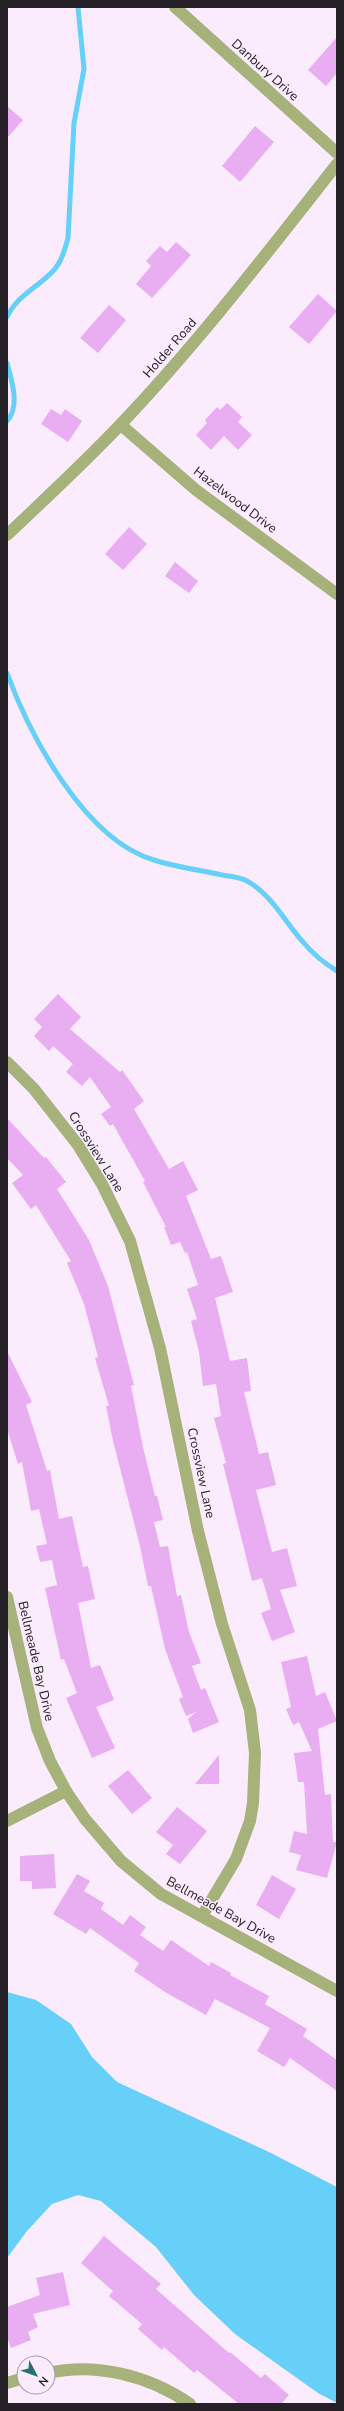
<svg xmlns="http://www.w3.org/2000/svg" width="344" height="2411" font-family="'Nunito Sans',sans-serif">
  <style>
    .water { fill: #66d0f9 }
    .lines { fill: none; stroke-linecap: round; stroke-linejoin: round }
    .stream { stroke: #66d0f9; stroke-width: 5 }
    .building { fill: #e9aef2 }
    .minor { stroke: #a6b27a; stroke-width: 12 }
    .tertiary { stroke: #a6b27a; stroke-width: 12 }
    .labels { text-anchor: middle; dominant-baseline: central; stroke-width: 3; stroke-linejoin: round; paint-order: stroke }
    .street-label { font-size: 13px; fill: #262127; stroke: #faecfc }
  </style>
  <rect width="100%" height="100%" fill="#faecfc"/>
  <polygon class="water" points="7,1992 36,2000 71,2024 92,2057 117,2082 269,2152 337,2187 337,2403 318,2393 235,2334 194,2295 156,2247 101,2201 78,2195 52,2204 27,2231 7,2258"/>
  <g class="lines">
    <g class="stream">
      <path d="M7,317c10,-22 32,-30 48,-48 7,-9 10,-20 13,-31l6,-115 10,-54 -6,-62"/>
      <path d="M7,363c4,16 14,43 0,58"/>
      <path d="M7,673c23,63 78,167 147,187 22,7 45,10 68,15 7,1 17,2 23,5 25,12 40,42 58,62 9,11 21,21 34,29"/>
    </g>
  </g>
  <g class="building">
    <polygon points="337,37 337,73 326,86 308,70"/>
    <polygon points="7,106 23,120 7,138"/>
    <polygon points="255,126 274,142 240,182 222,166"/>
    <polygon points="176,242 191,255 152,298 136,284 151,266 146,261 160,246 167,252"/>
    <polygon points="318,294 337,311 309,344 289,327"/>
    <polygon points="109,305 126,320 98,353 80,338"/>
    <polygon points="227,403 242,417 238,422 252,435 238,450 224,436 211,450 196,435 207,423 205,420 217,407 220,410"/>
    <polygon points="51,409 61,415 65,409 82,421 68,442 41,424"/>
    <polygon points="129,527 147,544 123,570 105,554"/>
    <polygon points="175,562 198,581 189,593 165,576"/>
    <polygon points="58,994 81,1017 70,1029 120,1072 122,1070 144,1101 134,1109 169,1169 183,1161 198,1190 186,1196 211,1259 221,1256 233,1292 215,1298 230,1361 247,1358 251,1391 244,1392 259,1454 268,1452 276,1485 256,1490 272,1552 287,1548 297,1586 280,1590 295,1632 272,1641 261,1613 271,1609 262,1578 252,1581 223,1464 226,1463 214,1418 221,1416 216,1384 203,1386 199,1352 191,1321 197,1319 187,1289 198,1285 187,1252 185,1253 180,1242 171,1245 164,1227 166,1227 143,1182 145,1181 113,1124 110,1126 101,1114 111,1107 90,1077 82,1086 66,1072 73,1064 53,1046 49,1051 34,1036 42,1027 34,1019"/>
    <polygon points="7,1118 44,1158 46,1157 66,1182 57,1189 89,1240 108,1286 134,1385 131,1386 143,1447 155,1496 157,1496 163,1520 154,1522 160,1547 168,1546 177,1596 181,1595 189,1632 201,1663 192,1666 201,1690 205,1688 219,1722 193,1733 188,1719 196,1712 186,1716 179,1699 183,1697 165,1649 151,1586 148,1586 140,1546 113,1441 106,1406 109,1406 95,1358 98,1357 84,1304 67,1263 71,1261 36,1205 31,1209 12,1183 23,1175 7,1158"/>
    <polygon points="7,1351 32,1402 26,1405 47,1471 50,1470 59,1519 72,1516 83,1567 88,1566 95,1599 78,1603 91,1668 100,1665 114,1700 96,1707 115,1748 92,1758 66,1698 77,1693 64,1659 61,1660 45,1588 57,1585 52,1560 40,1562 36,1546 47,1544 39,1509 31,1511 22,1462 18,1464 7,1429"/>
    <polygon points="307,1656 316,1696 325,1692 337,1721 318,1729 325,1795 331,1794 333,1842 337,1842 327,1878 296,1870 301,1855 289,1852 294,1831 307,1834 304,1782 298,1782 294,1753 312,1751 299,1722 293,1725 286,1709 291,1707 281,1662"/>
    <polygon points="219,1755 219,1784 195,1784"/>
    <polygon points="128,1770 152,1798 132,1814 108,1786"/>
    <polygon points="177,1807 207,1831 180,1864 166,1854 173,1845 156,1832"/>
    <polygon points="54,1854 56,1888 32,1889 32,1881 20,1881 20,1856"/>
    <polygon points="77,1874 90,1881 84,1891 104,1903 101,1909 123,1925 130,1915 146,1927 140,1935 163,1951 171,1940 209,1966 211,1962 231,1973 230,1975 269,1996 265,2004 307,2029 303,2036 337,2060 337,2091 290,2058 284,2067 257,2051 270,2028 215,1999 206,2015 165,1992 134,1971 139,1963 90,1928 86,1934 53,1914"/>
    <polygon points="272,1875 296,1889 279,1919 256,1905"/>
    <polygon points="104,2236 161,2284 156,2289 229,2353 230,2352 261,2378 265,2374 289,2395 281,2404 239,2404 197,2370 194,2373 164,2347 162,2350 138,2329 142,2324 109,2296 113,2291 81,2263"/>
    <polygon points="63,2272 70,2305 33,2314 38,2327 28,2332 31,2340 11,2348 7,2337 7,2307 40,2295 36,2278"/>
  </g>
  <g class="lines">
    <g class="minor">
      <polyline points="175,7 337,153"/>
      <polyline points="121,425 196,490 337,594"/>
      <polyline points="7,1062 34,1089 78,1145 102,1184 130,1241 160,1348 198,1531 222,1624 250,1710 255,1753 253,1803 250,1821 236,1859 202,1916"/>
      <polyline points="7,1597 37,1728 50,1761 66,1791 85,1819 121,1861 161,1894 337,1991"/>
      <polyline points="7,1821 66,1791"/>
      <path d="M48,2373c48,-11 102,3 142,31"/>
      <polyline points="7,2383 24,2378"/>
    </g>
    <path class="tertiary" d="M7,535c38,-36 77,-72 113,-110 78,-82 147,-172 217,-261"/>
  </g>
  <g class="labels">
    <g class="street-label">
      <text transform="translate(265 70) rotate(42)">Danbury Drive</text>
      <text transform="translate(170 348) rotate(-49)">Holder Road</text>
      <text transform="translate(235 500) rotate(37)">Hazelwood Drive</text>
      <text transform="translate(96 1152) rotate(58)">Crossview Lane</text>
      <text transform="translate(201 1473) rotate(78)">Crossview Lane</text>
      <text transform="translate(36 1661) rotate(77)">Bellmeade Bay Drive</text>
      <text transform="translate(221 1910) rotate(29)">Bellmeade Bay Drive</text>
    </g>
  </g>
  <rect width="344" height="2411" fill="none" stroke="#262127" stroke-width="16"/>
  <g transform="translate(36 2375) rotate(131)"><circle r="19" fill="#faecfc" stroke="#a59ba7"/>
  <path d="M0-3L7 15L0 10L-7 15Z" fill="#267174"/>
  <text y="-6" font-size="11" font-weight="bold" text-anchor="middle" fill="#262127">N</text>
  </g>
</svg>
